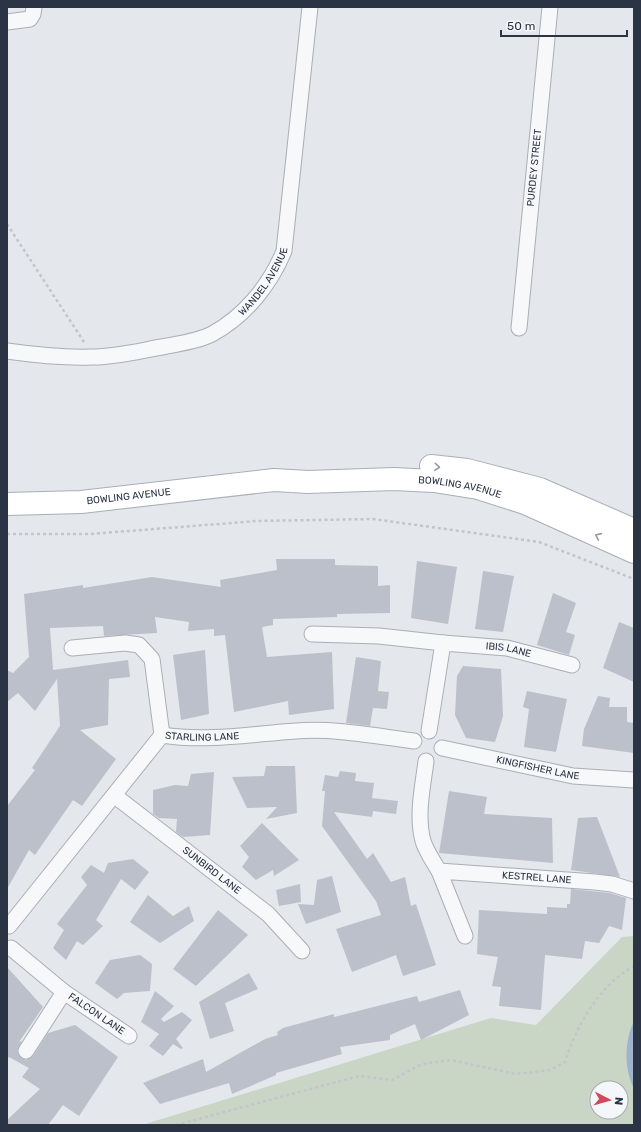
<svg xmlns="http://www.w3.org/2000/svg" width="641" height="1132" font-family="Rubik,sans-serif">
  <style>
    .green { fill: #c9d6c5; fill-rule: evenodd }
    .water { fill: #9fb4cc }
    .building { fill: #bbc0ca }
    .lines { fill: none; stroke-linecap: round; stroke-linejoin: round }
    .street-casing { stroke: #a9aeb7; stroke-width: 17 }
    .secondary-casing { stroke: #a9aeb7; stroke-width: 24 }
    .path { stroke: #c2c5cb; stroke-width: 2.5; stroke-dasharray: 3 3; stroke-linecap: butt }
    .street { stroke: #f7f8fa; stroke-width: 15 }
    .secondary { stroke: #fff; stroke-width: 22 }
    .oneway { stroke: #959aa2 }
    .labels { text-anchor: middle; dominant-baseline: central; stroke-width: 4; stroke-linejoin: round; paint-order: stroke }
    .street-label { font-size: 10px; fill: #2b3445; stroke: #f4f6f9 }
  </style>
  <rect width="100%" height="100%" fill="#e4e7ec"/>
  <path class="green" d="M634,936v189h-492l349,-107 45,7 86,-88zM597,1088h24v24h-24z"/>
  <path class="water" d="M634,1021v68c-10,-20 -10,-47 0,-68z"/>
  <g class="building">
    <polygon points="276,559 335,559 335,565 378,566 378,586 390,585 390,613 337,614 337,617 273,619 273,625 262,627 267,657 332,652 334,709 289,715 288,701 234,712 225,635 214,636 214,629 188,631 189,622 155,617 157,633 104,636 103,626 50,628 53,670 128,660 130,677 109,679 108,725 80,730 116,759 82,806 73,800 35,855 29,850 7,889 7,806 35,770 32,768 60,726 57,679 35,711 18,693 7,702 7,670 13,673 29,657 24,594 83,585 83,588 152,577 221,587 220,580 277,570"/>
    <polygon points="417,561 457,567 448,624 411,618"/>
    <polygon points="483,571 514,576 503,632 475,629"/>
    <polygon points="553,593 576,603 566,632 575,635 569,655 537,645"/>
    <polygon points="619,622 634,628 634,682 603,668"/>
    <polygon points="205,650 209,714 181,720 173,655"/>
    <polygon points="356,657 381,661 378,691 389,692 387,709 373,708 370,726 346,723"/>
    <polygon points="463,666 501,669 503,716 495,742 466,738 455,715 457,676"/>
    <polygon points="527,691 567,699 556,752 524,747 529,709 523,707"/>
    <polygon points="598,696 610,698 609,707 627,707 627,722 634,723 634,753 582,746 584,729"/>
    <polygon points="266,766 295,766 297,813 266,819 277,807 247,808 232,777 264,776"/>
    <polygon points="340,771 356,773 355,781 374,783 372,798 398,801 396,814 373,811 372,817 334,812 367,859 373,853 391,882 405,877 411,906 416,904 436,965 403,976 396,955 352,972 336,929 381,915 376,901 322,826 325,791 322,791 325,775 338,777"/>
    <polygon points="214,772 210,835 183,837 176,832 177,819 159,818 153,814 153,790 175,785 188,786 191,774"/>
    <polygon points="449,791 487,797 484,814 552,818 553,863 439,853"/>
    <polygon points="597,817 620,877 571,870 578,818"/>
    <polygon points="262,823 299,860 274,876 273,870 256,880 242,867 249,857 240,846"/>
    <polygon points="133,859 149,872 135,890 121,879 96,920 103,926 83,945 77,941 66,960 53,948 64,930 57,924 87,885 81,877 91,865 104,873 108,863"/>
    <polygon points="332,876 341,912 306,924 298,904 314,905 317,880"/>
    <polygon points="300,884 301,902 279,906 276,890"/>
    <polygon points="571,889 610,893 626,898 622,930 609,926 599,943 585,941 582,959 545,955 541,1010 499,1006 501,987 492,986 498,957 477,954 479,910 547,914 547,907 567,908 567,904 570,904"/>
    <polygon points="148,895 173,916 189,906 194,921 160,943 130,922"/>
    <polygon points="218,910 248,935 196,986 173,969"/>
    <polygon points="140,955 152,964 150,991 124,993 117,999 95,983 110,960"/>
    <polygon points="7,967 43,1007 19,1042 22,1041 17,1051 21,1058 26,1060 33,1056 48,1033 75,1025 118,1057 79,1116 63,1105 48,1125 7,1125 7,1120 40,1089 22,1077 29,1068 9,1057 7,1059"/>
    <polygon points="249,973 258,989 225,1003 234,1031 210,1039 199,1002"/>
    <polygon points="460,990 469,1015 421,1040 415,1024 390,1035 390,1040 340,1047 342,1054 276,1073 276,1075 232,1094 229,1083 160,1104 143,1083 203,1059 206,1072 265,1039 278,1035 277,1032 283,1028 334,1014 334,1017 417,996 419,1002"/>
    <polygon points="155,991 174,1006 161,1019 164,1022 182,1012 192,1020 176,1039 183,1048 181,1049 173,1044 163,1056 149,1046 159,1034 141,1022"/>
  </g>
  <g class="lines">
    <g class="street-casing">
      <g id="street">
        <polyline points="7,22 30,19 33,14 34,7"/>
        <path id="s1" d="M519,328l31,-321"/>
        <path id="s2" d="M7,351c28,4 56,7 85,6 25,0 51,-7 75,-11 15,-3 32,-5 45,-12 33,-18 58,-49 72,-83l26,-244"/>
        <polyline points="312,634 379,636 443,643"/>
        <polyline points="72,648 125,643 139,645 152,659 162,735"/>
        <path id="s3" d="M429,731l14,-88 64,5 65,17"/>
        <path id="s4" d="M442,748l131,28 61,4"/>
        <path d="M426,761c-3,25 -10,54 -3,80 3,10 10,20 16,30"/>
        <path id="s5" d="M115,796l153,118 34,37"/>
        <path id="s6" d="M9,926l153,-191c45,7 89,-1 134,-4 39,-3 79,5 118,10"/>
        <path id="s7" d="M465,936l-26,-65 156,11 17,2 22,7"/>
        <path id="s8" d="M11,948l53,44 65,44"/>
        <polyline points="26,1051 64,992"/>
      </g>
    </g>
    <g class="secondary-casing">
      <g id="secondary">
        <polyline points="431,466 467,470 540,489 634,530"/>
        <path id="s9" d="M7,504l74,-2 193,-22 34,2 86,-3 40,2 44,7 47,15 109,49"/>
      </g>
    </g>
    <g class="path">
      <polyline points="7,224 84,342"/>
      <polyline points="7,534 90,534 257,521 373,519 539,542 634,579"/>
      <path d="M176,1125l183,-49 33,4 30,-16 29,-4 65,14 34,-4 15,-8c12,-38 34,-76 69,-96"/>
    </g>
    <use href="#street" class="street"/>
    <use href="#secondary" class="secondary"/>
  </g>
  <defs><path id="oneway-chevron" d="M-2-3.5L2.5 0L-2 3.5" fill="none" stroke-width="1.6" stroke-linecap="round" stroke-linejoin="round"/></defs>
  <g class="oneway">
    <use href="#oneway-chevron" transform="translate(437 467) rotate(5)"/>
    <use href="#oneway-chevron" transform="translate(598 536) rotate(-156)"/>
  </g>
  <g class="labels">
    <g class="street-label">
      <text stroke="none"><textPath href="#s1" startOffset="161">PURDEY STREET</textPath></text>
      <text stroke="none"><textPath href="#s2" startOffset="283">WANDEL AVENUE</textPath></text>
      <text stroke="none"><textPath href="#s9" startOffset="455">BOWLING AVENUE</textPath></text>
      <text stroke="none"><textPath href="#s9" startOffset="122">BOWLING AVENUE</textPath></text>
      <text stroke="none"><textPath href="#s3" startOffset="155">IBIS LANE</textPath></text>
      <text stroke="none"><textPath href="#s6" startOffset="285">STARLING LANE</textPath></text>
      <text stroke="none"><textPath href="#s4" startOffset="98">KINGFISHER LANE</textPath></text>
      <text stroke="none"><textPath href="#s5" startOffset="122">SUNBIRD LANE</textPath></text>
      <text stroke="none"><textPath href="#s7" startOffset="168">KESTREL LANE</textPath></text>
      <text stroke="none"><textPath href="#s8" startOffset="108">FALCON LANE</textPath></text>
    </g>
  </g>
  <rect width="641" height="1132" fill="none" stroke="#2b3445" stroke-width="16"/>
  <g transform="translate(609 1100) rotate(96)"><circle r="19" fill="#f4f6f9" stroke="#a4a8b1"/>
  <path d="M0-3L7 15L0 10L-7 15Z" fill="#d1495b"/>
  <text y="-6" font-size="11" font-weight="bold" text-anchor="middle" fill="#2b3445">N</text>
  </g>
  <path d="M501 30v6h126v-6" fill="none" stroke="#2b3445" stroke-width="2"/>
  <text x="507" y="30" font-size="12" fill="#2b3445" stroke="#f4f6f9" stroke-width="3" paint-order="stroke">50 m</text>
</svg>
